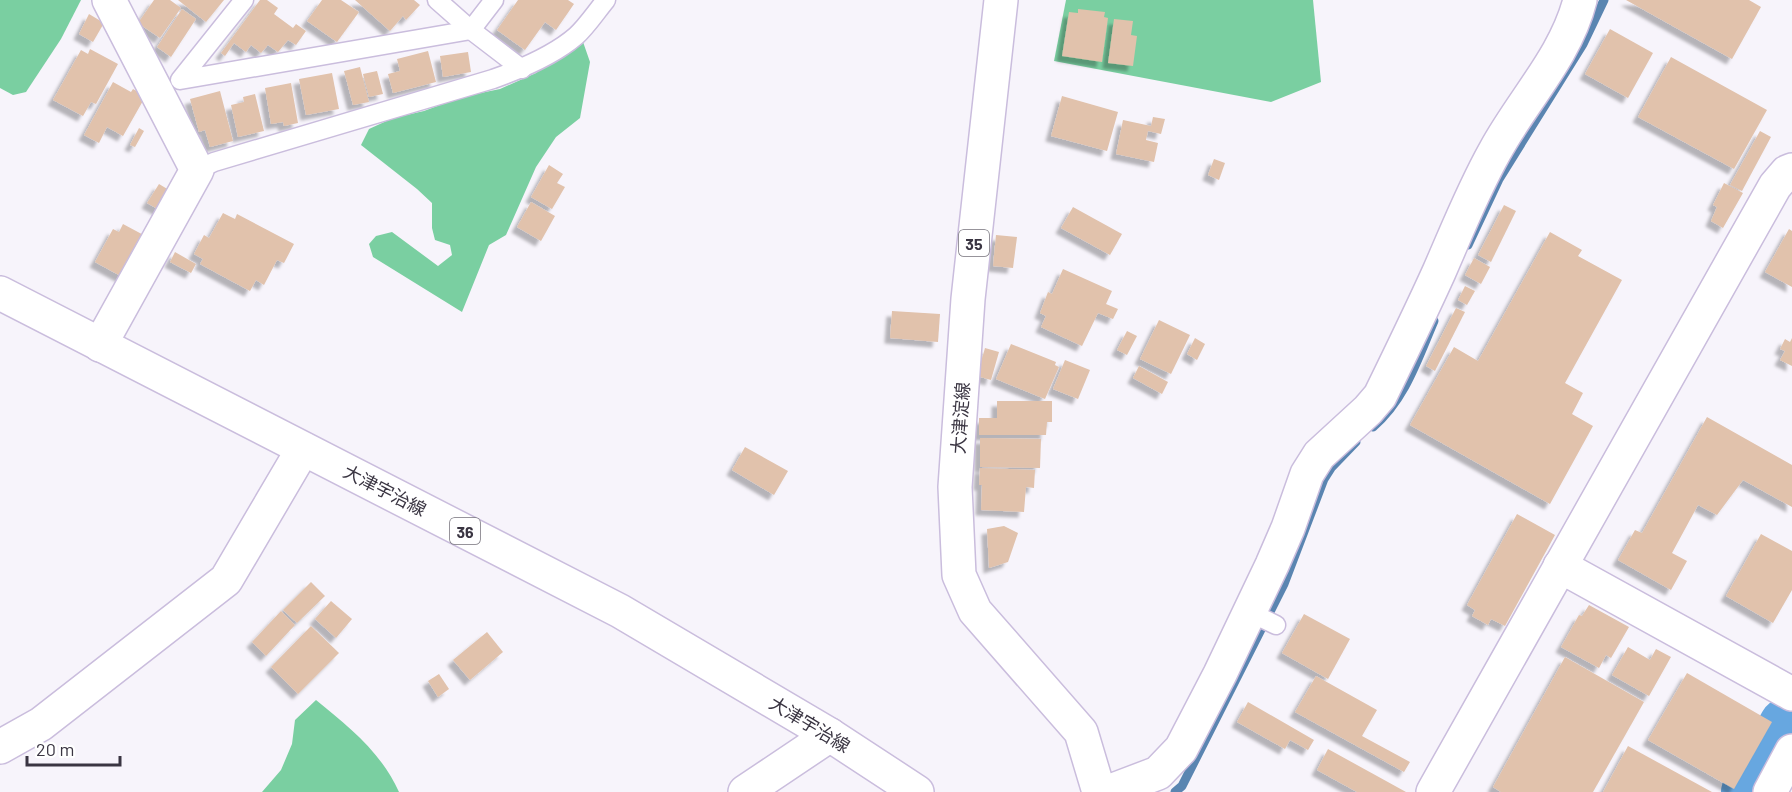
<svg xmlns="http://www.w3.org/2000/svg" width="1792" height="792" font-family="Barlow,'Noto Sans JP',sans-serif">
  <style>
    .forest { fill: #7acfa1 }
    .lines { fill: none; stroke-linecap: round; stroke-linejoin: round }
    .stream { stroke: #5a85b1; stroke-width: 9 }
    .river { stroke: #67a7e0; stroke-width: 56 }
    .building { fill: #e1c2ac; filter: url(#shadow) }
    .lane-casing { stroke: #cabddd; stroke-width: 21 }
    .street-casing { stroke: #cabddd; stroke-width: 36 }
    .secondary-casing { stroke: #cabddd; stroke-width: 36 }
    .primary-casing { stroke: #cabddd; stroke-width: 36 }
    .lane { stroke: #fff; stroke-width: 18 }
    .street { stroke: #fff; stroke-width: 33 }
    .secondary { stroke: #fff; stroke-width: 33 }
    .primary { stroke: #fff; stroke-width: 33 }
    .labels { text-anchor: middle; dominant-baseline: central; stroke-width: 6; stroke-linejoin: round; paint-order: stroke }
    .shield { fill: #fff; stroke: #75727b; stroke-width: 1.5 }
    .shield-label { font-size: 16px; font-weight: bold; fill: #3a3542 }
    .street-label { font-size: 18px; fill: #3a3542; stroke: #fff }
  </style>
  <defs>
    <filter id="shadow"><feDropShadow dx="-5.5" dy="5.5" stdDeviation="1.5" flood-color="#0004"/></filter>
  </defs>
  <rect width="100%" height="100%" fill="#f7f4fb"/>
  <g class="forest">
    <polygon points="0,0 81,0 61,39 26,92 13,95 0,88"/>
    <polygon points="1066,0 1313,0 1321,82 1271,102 1054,61"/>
    <polygon points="582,39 590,62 580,118 556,137 536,167 506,235 489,245 462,312 373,257 369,244 376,236 392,232 438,266 452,255 450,245 435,240 432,228 432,203 417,189 361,145 369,129 393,118 424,111 461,97 500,89 536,73"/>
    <path d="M316,700c33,27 65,52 83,92h-137l19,-22 11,-26 3,-24z"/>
  </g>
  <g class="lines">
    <g class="stream">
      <polyline points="1468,245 1499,179 1583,44 1604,0"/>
      <path d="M1373,427c32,-27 45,-69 61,-106"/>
      <polyline points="1175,792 1182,786 1284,584 1324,479 1331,468 1356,442"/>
    </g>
    <polyline class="river" points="1749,792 1787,725"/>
  </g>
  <g class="building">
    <polygon points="154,0 170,0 181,8 160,38 138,23"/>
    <polygon points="178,0 224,0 206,22"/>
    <polygon points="260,0 267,0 278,8 274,14 293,28 296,24 306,31 296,45 288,40 278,52 268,45 261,53 251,45 246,52 234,43 225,56 221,53"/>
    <polygon points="322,0 341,0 359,12 337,42 307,21"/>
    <polygon points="355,0 414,0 420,5 406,20 403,16 390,31"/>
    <polygon points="518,0 568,0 574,4 556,30 545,22 525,50 497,30"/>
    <polygon points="1626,0 1749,0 1761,7 1732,59"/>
    <polygon points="182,9 196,19 171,57 157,47"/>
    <polygon points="1078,9 1105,12 1104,17 1108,18 1102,62 1062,56 1069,12 1078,13"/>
    <polygon points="89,14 104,23 93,42 79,34"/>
    <polygon points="1114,19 1133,21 1131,35 1137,36 1133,66 1108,63"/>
    <polygon points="1610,29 1653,53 1628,98 1585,74"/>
    <polygon points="90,49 118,64 96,104 91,102 83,116 53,100 81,50 88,54"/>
    <polygon points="428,51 436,82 393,93 388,74 400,71 397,59"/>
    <polygon points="468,52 471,72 443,77 440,56"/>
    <polygon points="1671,57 1767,110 1734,169 1638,117"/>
    <polygon points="360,67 369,102 353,105 344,71"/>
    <polygon points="377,71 383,94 369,97 363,74"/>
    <polygon points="332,73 339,109 306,115 299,79"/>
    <polygon points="113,82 131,92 133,89 144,95 144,99 123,136 107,127 99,143 84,135"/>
    <polygon points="291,83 298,123 284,126 283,122 271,124 265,88"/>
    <polygon points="220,91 233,141 210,147 205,130 199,132 190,99"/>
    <polygon points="255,94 264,131 238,137 231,105 244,102 243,97"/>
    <polygon points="1062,96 1118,112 1107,151 1051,136"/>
    <polygon points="1153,117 1165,119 1161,134 1148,131 1146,140 1158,143 1154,162 1116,154 1123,120 1151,126"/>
    <polygon points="139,128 144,131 135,147 130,145"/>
    <polygon points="1760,131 1771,137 1742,191 1730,185"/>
    <polygon points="1214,159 1225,163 1219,180 1208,175"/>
    <polygon points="549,165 563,174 557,183 565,187 552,209 531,197"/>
    <polygon points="1724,183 1743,193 1723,228 1711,221 1717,207 1713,205"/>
    <polygon points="159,184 174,193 163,212 147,203"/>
    <polygon points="531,202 555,216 541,241 517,227"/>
    <polygon points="1504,205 1516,211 1491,262 1478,255"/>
    <polygon points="1073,207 1122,234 1110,255 1061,228"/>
    <polygon points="223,213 235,219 237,214 294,244 284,263 277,260 264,285 256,280 250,291 200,264 203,259 194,254 204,235 209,238"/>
    <polygon points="123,224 151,239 128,280 95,262 113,229 119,232"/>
    <polygon points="1789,229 1792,231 1792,287 1765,272"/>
    <polygon points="1550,232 1582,250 1578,256 1622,280 1565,383 1583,393 1572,414 1593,426 1550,504 1410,425 1454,347 1478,361"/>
    <polygon points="996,235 1017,237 1013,268 993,266"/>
    <polygon points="175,252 196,264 191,273 170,262"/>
    <polygon points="1474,258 1490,267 1481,284 1465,275"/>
    <polygon points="1063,269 1112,291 1106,304 1118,309 1113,319 1098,313 1082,346 1041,327 1046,316 1040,313 1048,292 1052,294"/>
    <polygon points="1465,286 1475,291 1467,305 1458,300"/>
    <polygon points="1456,308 1465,312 1435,371 1426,366"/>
    <polygon points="892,311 940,314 938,342 890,338"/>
    <polygon points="1159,320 1190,335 1171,374 1140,359"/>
    <polygon points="1127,331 1137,336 1127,355 1117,350"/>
    <polygon points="1195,338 1205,344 1197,360 1187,354"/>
    <polygon points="1792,338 1792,366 1780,360 1785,351 1780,349 1785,339 1790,342"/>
    <polygon points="1011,344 1056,362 1055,365 1059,367 1045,399 996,379"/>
    <polygon points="985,348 999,352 991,380 977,376"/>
    <polygon points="1065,360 1090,370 1078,399 1053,389"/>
    <polygon points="1139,366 1168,382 1162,394 1133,378"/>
    <polygon points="997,401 1052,401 1052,422 1047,422 1046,435 979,435 979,418 997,418"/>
    <polygon points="1707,417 1792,465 1792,507 1743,480 1717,515 1698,505 1672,553 1687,561 1671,590 1618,560 1635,530 1642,533"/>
    <polygon points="980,438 1041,439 1040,468 980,467"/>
    <polygon points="745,447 788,471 774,495 732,470"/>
    <polygon points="980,468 1035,470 1034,488 1026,487 1024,512 981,510 982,485 979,485"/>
    <polygon points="1517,514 1555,535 1505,626 1491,619 1488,625 1472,616 1475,610 1467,605"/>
    <polygon points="1004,526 1018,533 1008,562 989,568 987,529"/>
    <polygon points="1761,534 1792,551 1792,590 1773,623 1726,596"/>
    <polygon points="311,582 325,596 297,623 283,610"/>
    <polygon points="331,601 352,619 336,638 315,619"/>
    <polygon points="1589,605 1629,627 1611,658 1606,655 1599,668 1561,647 1579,615 1582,616"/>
    <polygon points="281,611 295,625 266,656 252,642"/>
    <polygon points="1304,614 1350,639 1328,679 1282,653"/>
    <polygon points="311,626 339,653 298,694 271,667"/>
    <polygon points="487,632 503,652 470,680 453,660"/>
    <polygon points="1628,647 1650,660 1656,649 1671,657 1649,696 1612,675"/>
    <polygon points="1565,657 1644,702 1593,792 1501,792 1493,787"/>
    <polygon points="1687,673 1772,722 1734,789 1648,740"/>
    <polygon points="439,674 449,689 438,697 428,681"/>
    <polygon points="1316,676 1377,710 1362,736 1410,762 1404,772 1295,712"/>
    <polygon points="1248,702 1314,740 1308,750 1290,740 1285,749 1237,722"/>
    <polygon points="1628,746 1712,792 1603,792"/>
    <polygon points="1328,749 1406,792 1357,792 1317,770"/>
  </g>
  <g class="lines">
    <g class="lane-casing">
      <g id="lane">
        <polyline points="244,0 180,80 471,30 494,0"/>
        <polyline points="437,0 471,30 522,69"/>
        <path d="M197,170l17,-8 279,-83c28,-10 60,-23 83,-43 11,-10 20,-24 30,-36"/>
        <polyline points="1249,612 1276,625"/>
      </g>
    </g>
    <g class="street-casing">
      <g id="street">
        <polyline points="100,345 197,170 109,0"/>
        <polyline points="1560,566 1792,694"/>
        <polyline points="0,747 41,724 226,580 303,449"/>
        <polyline points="745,792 830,735"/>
        <path d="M1108,792l50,-19 23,-24 39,-75 52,-109 16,-37 19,-54 12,-19 49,-45 12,-14c20,-41 40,-82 59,-124 18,-41 34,-82 56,-121 27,-50 71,-95 85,-151"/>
        <polyline points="1770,792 1792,751"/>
      </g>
    </g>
    <g class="secondary-casing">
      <polyline id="secondary" points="1433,792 1775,186 1787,172 1792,170"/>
    </g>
    <g class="primary-casing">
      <g id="primary">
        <polyline points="1001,0 968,299 955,487 959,575 975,611 1081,732 1099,792"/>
        <polyline points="0,293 620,611 830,735 917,792"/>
      </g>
    </g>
    <use href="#lane" class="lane"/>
    <use href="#street" class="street"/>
    <use href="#secondary" class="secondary"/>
    <use href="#primary" class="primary"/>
  </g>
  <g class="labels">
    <g class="shield">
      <rect x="959" y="230" width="30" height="26" rx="4.5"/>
      <rect x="450" y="518" width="30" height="26" rx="4.5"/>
    </g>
    <g class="shield-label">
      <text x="974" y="243">35</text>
      <text x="465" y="531">36</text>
    </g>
    <g class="street-label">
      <text transform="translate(960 418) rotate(-86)">大津淀線</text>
      <text transform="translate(385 490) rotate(27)">大津宇治線</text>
      <text transform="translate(810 724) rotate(31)">大津宇治線</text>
    </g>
  </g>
  <path d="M27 756v9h93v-9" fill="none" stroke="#3a3542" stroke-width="3"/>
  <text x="36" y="756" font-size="18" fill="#3a3542" stroke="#ffffff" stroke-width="4.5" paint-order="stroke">20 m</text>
</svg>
